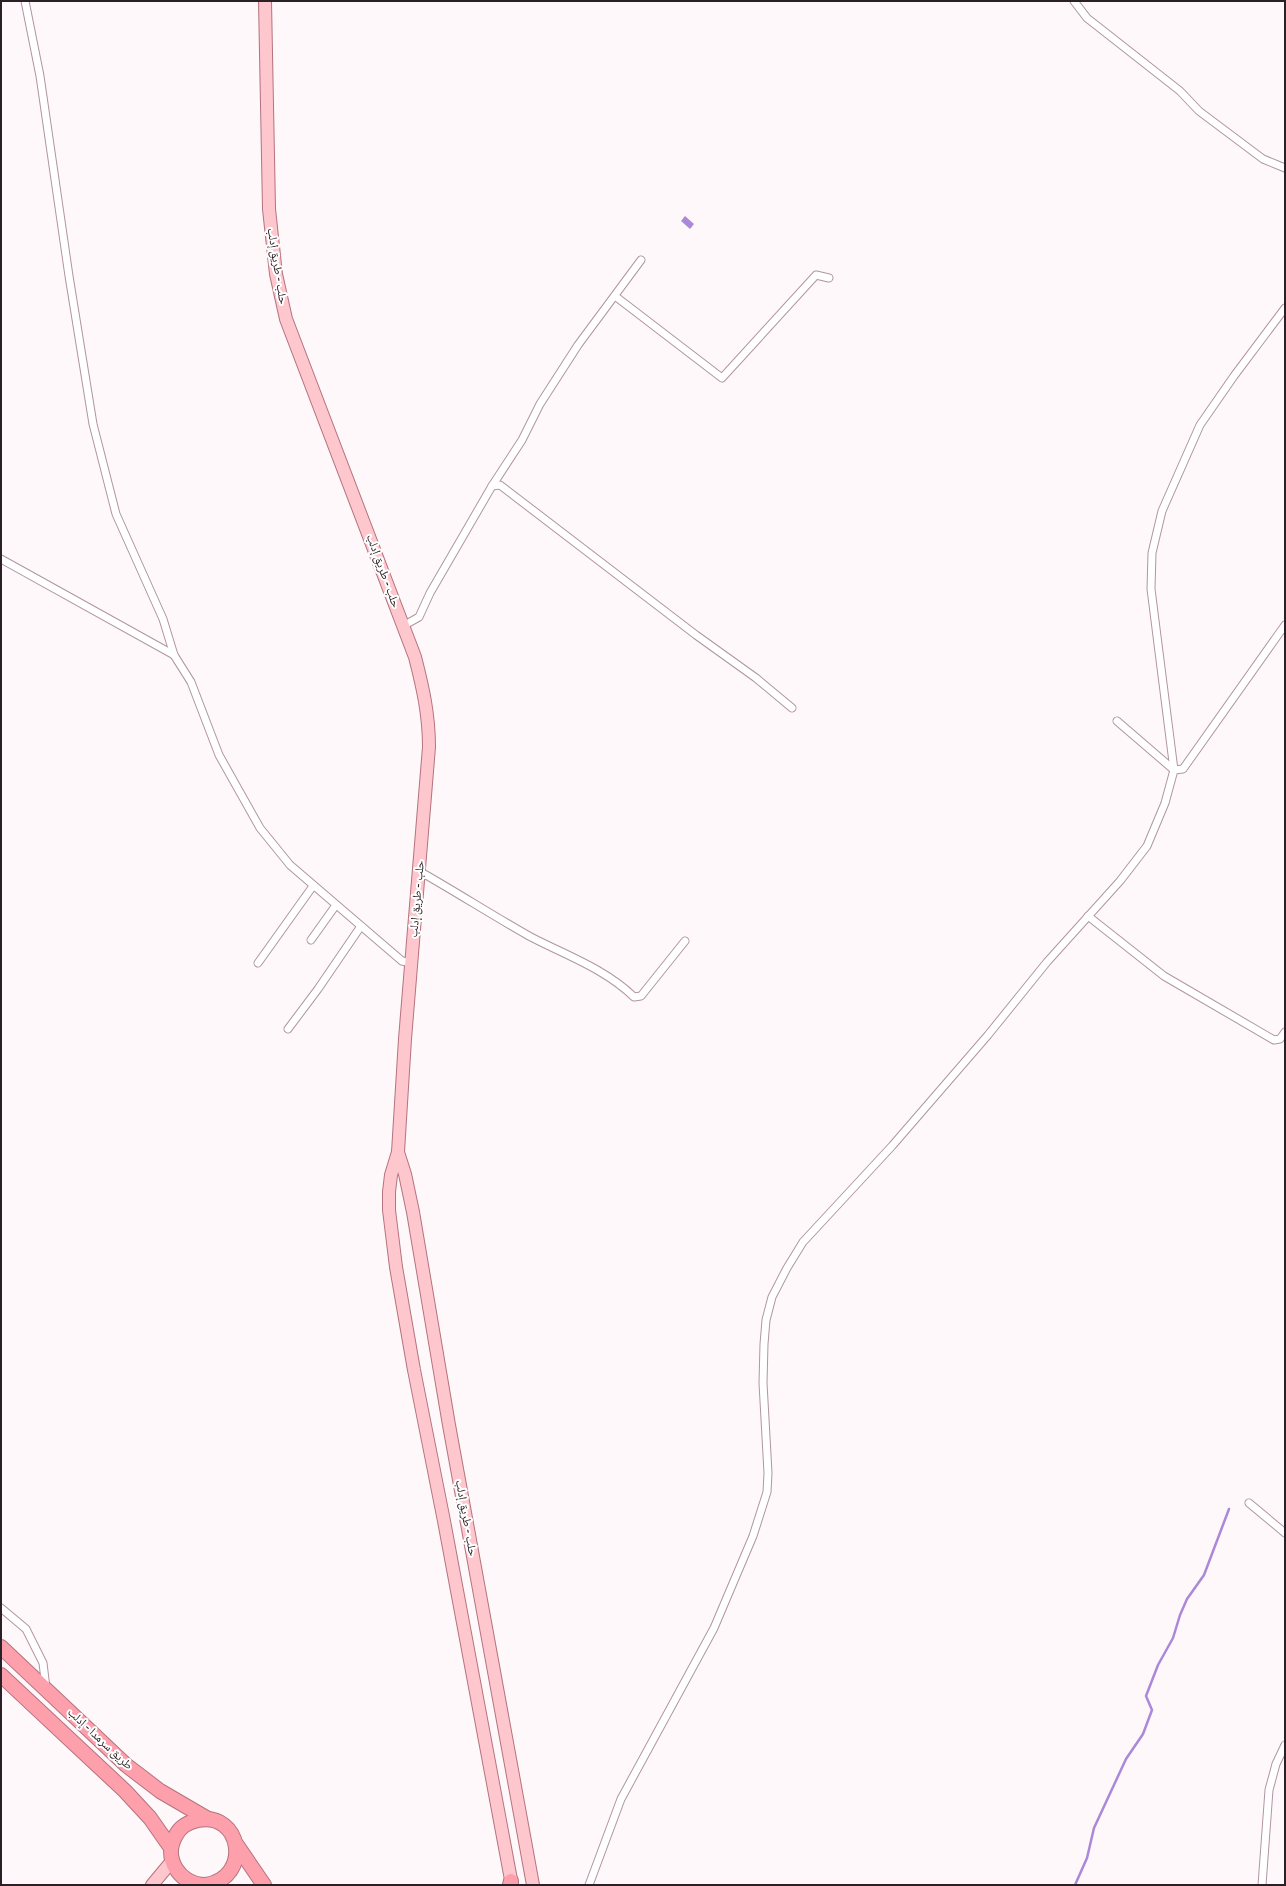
<svg xmlns="http://www.w3.org/2000/svg" width="1286" height="1886" font-family="Signika,'Noto Naskh Arabic',sans-serif">
  <style>
    .water { fill: #ab88d8 }
    .lines { fill: none; stroke-linecap: round; stroke-linejoin: round }
    .stream { stroke: #ab88d8; stroke-width: 2.5 }
    .street-casing { stroke: #b195a2; stroke-width: 9 }
    .primary-casing { stroke: #b4737d; stroke-width: 14 }
    .highway-casing { stroke: #b4737d; stroke-width: 16 }
    .street { stroke: #fff; stroke-width: 7 }
    .primary { stroke: #fec6cd; stroke-width: 12 }
    .highway { stroke: #fda0ac; stroke-width: 14 }
    .labels { text-anchor: middle; dominant-baseline: central; stroke-width: 4; stroke-linejoin: round; paint-order: stroke }
    .street-label { font-size: 12px; fill: #2b2025; stroke: #fff }
  </style>
  <rect width="100%" height="100%" fill="#fef8fb"/>
  <polygon class="water" points="685,216 694,224 690,229 681,221"/>
  <g class="lines">
    <polyline class="stream" points="1075,1885 1087,1858 1094,1828 1126,1759 1143,1734 1152,1710 1146,1696 1158,1665 1173,1638 1180,1615 1187,1599 1204,1575 1229,1509"/>
    <g class="street-casing">
      <g id="street">
        <polyline points="25,1 40,76 69,276 93,424 116,514 163,619 174,655 191,682 219,755 260,828 290,865 402,961 412,963"/>
        <polyline points="1074,1 1087,18 1180,91 1199,111 1263,159 1285,168"/>
        <polyline points="615,296 722,378 816,275 829,278"/>
        <polyline points="492,486 500,485 696,635 756,678 792,708"/>
        <polyline points="1,559 174,655"/>
        <polyline points="403,626 419,617 430,593 492,486 522,440 540,404 578,345 641,260"/>
        <polyline points="1117,721 1174,770 1183,769 1285,625"/>
        <path d="M419,871c37,21 73,44 110,65 36,19 75,32 105,61l7,-1 44,-55"/>
        <polyline points="1088,916 1164,976 1274,1040 1280,1039 1285,1032"/>
        <polyline points="311,940 336,905"/>
        <polyline points="258,963 313,886"/>
        <polyline points="288,1029 318,989 361,926"/>
        <polyline points="1249,1503 1285,1533"/>
        <polyline points="1,1608 26,1629 43,1663 46,1688"/>
        <polyline points="589,1885 621,1799 714,1628 753,1536 767,1492 768,1473 763,1383 764,1344 766,1320 772,1297 787,1268 803,1242 892,1146 988,1035 1047,962 1120,881 1147,846 1165,803 1174,770 1151,589 1152,553 1162,511 1200,425 1234,376 1285,308"/>
        <polyline points="1262,1885 1269,1790 1276,1764 1285,1745"/>
      </g>
    </g>
    <g class="primary-casing">
      <g id="primary">
        <path d="M265,1l4,208 7,65 10,45 129,338c8,31 14,58 14,90l-24,292 -7,113 -7,23 -2,17v18l7,57 18,103 30,151 68,364"/>
        <polyline points="398,1152 405,1174 413,1212 449,1425 533,1885"/>
        <polyline points="152,1885 172,1861"/>
      </g>
    </g>
    <g class="highway-casing">
      <g id="highway">
        <polyline points="1,1647 126,1765 160,1791 208,1819"/>
        <polyline points="1,1675 125,1791 150,1818 171,1848"/>
        <polyline points="236,1844 264,1885"/>
        <path d="M205,1885c-25,0 -43,-27 -29,-50 4,-8 13,-13 22,-15 43,-9 55,57 8,65"/>
        <polyline points="510,1885 511,1881"/>
      </g>
    </g>
    <use href="#street" class="street"/>
    <use href="#primary" class="primary"/>
    <use href="#highway" class="highway"/>
  </g>
  <g class="labels">
    <g class="street-label">
      <text transform="translate(277 266) rotate(81)">حلب - طريق إدلب</text>
      <text transform="translate(383 571) rotate(70)">حلب - طريق إدلب</text>
      <text transform="translate(417 899) rotate(-85)">حلب - طريق إدلب</text>
      <text transform="translate(466 1518) rotate(80)">حلب - طريق إدلب</text>
      <text transform="translate(100 1739) rotate(43)">طريق سرمدا - إدلب</text>
    </g>
  </g>
  <rect width="1286" height="1886" fill="none" stroke="#2b2025" stroke-width="4"/>
</svg>
